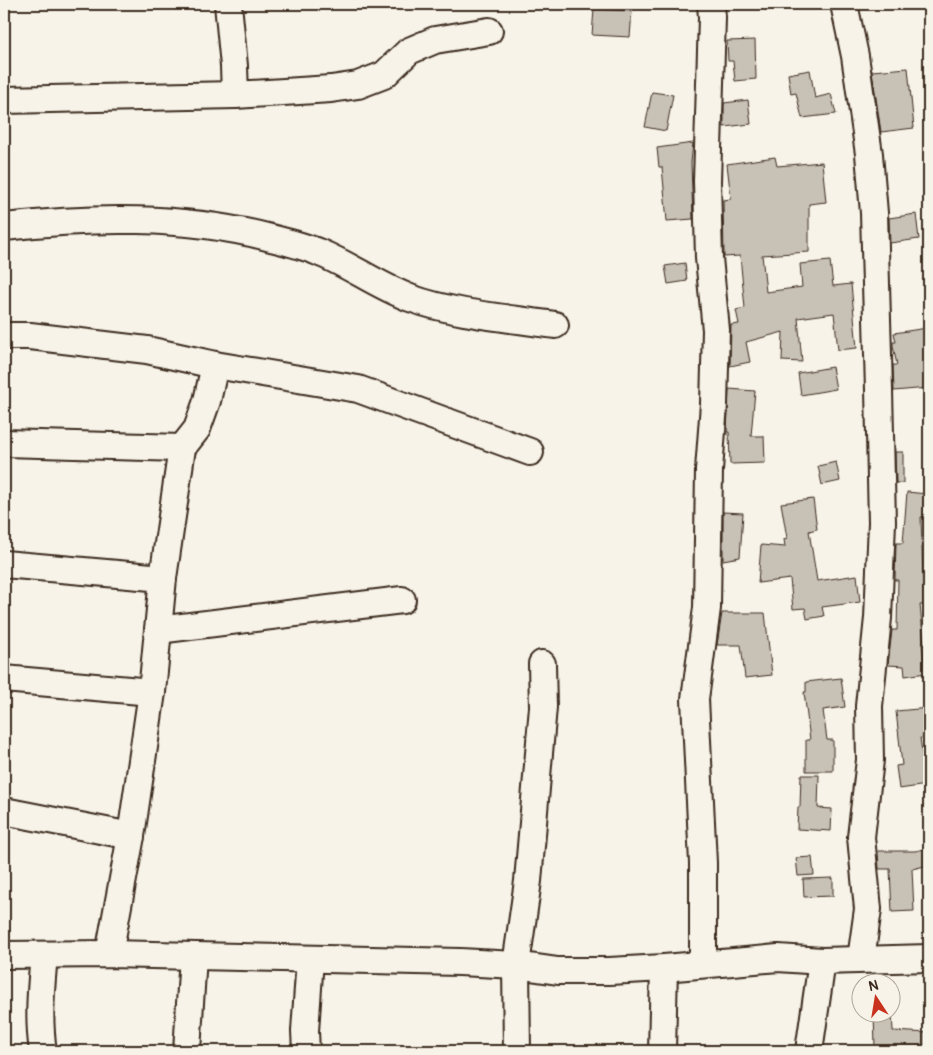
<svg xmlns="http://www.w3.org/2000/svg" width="933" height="1055" font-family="Pangolin,sans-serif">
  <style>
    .building { fill: #c8c1b6; stroke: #3b2a1e }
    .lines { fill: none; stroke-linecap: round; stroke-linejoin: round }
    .minor-casing { stroke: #3b2a1e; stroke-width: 30 }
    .minor { stroke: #f7f3e8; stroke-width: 26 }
  </style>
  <rect width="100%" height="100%" fill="#f7f3e8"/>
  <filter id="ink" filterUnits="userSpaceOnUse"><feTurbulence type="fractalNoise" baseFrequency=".02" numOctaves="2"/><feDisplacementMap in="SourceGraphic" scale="10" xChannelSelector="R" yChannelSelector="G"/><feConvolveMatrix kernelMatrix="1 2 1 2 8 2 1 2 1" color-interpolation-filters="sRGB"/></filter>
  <g filter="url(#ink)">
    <g class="building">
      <polygon points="594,9 632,11 630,37 592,35"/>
      <polygon points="755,40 756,79 735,81 733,61 728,61 727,41"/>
      <polygon points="908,68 914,128 881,132 872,71"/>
      <polygon points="810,70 815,98 831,94 836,114 802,118 796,93 791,94 788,74"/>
      <polygon points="652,92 673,95 666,131 645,127"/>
      <polygon points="748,100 751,124 724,127 724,103"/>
      <polygon points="693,143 691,163 693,219 667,221 662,167 659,167 657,148"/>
      <polygon points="775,157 777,166 822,162 826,202 809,204 809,252 762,255 766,292 802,287 800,264 830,261 833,286 851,284 857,348 838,350 834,313 798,318 802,362 782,361 783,332 746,342 750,362 730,366 731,325 739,324 736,310 745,308 740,256 724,257 723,200 731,199 727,164"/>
      <polygon points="916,214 919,239 890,243 889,218"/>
      <polygon points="685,263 687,281 668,284 665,266"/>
      <polygon points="927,328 929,342 929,355 926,355 928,388 894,391 893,365 897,365 893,346 893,342 896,342 894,333"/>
      <polygon points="832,367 836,389 801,395 798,373"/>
      <polygon points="729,389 755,391 751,436 764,436 765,463 730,464 729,432 727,432"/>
      <polygon points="895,452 903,452 903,483 896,483"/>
      <polygon points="836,462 840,481 822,485 818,466"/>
      <polygon points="907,492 927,494 926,517 921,517 924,605 920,605 924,644 922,644 926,673 905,676 904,666 888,665 892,630 897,630 898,580 895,580 896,543 903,543"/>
      <polygon points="813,499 817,529 809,531 817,581 857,575 860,602 822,607 824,616 807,619 805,608 793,609 790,579 758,583 761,545 785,547 784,539 787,538 781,503"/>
      <polygon points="723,512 743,513 740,557 723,560"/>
      <polygon points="722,613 765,613 772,675 745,678 741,645 717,645"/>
      <polygon points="841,678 845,707 823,710 827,740 833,740 833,771 806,771 806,740 810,740 804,692 806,692 806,682"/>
      <polygon points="929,708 929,737 920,738 927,785 899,789 896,766 902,765 896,711"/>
      <polygon points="801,775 819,775 818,808 832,809 831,831 797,829 798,807 800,807"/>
      <polygon points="929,848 929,865 912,869 914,911 892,912 890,869 879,869 878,851 915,851"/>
      <polygon points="812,857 814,875 798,876 796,858"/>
      <polygon points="833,878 833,896 804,897 803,879"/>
      <polygon points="874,1012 892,1012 893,1031 929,1033 929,1045 925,1045 925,1051 899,1051 899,1047 875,1048"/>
    </g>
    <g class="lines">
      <g class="minor-casing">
        <g id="minor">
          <polyline points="228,4 234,66 235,95"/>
          <polyline points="844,4 855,56 869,154 874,213 879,390 882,522 878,618 869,706 870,760 861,837 868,909 861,959"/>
          <polyline points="4,100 235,95 331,89 358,85 384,75 409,51 435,40 489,31"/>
          <path d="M4,227c89,-10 180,-12 267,11 16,4 33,8 47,14 32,13 60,34 92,46 44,16 99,20 145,27"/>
          <polyline points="4,336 30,336 147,350 215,365 358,389 530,452"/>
          <polyline points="4,443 182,448"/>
          <polyline points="4,564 163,578"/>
          <polyline points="158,630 402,600"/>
          <polyline points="4,679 152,692"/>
          <polyline points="4,811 131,836"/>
          <polyline points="109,954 131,836 152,692 163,578 182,448 197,429 207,401 215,365"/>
          <polyline points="4,955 109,954 460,962 516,965 558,971 609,971 664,968 778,958 822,961 929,958"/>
          <polyline points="703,964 703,863 695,699 707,608 709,470 714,404 716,330 709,258 707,181 712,18 711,4"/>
          <path d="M43,1051c-5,-32 -2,-64 1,-96"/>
          <polyline points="187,1051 193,956"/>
          <polyline points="306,1051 305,1031 310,959"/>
          <polyline points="517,1051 516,965 528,881 543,707 542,664"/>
          <polyline points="662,1051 664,968"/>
          <polyline points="809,1051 822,961"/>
        </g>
      </g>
      <use href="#minor" class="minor"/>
    </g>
  </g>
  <rect width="933" height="1055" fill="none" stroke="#f7f3e8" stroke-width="20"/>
  <rect x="10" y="10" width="913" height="1035" fill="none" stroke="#3b2a1e" stroke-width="2" filter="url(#ink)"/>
  <g transform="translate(876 998) rotate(348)"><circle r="24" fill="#f7f3e8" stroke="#aca397"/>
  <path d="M0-4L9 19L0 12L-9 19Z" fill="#c8321e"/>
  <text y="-8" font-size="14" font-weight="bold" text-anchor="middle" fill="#3b2a1e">N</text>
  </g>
</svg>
